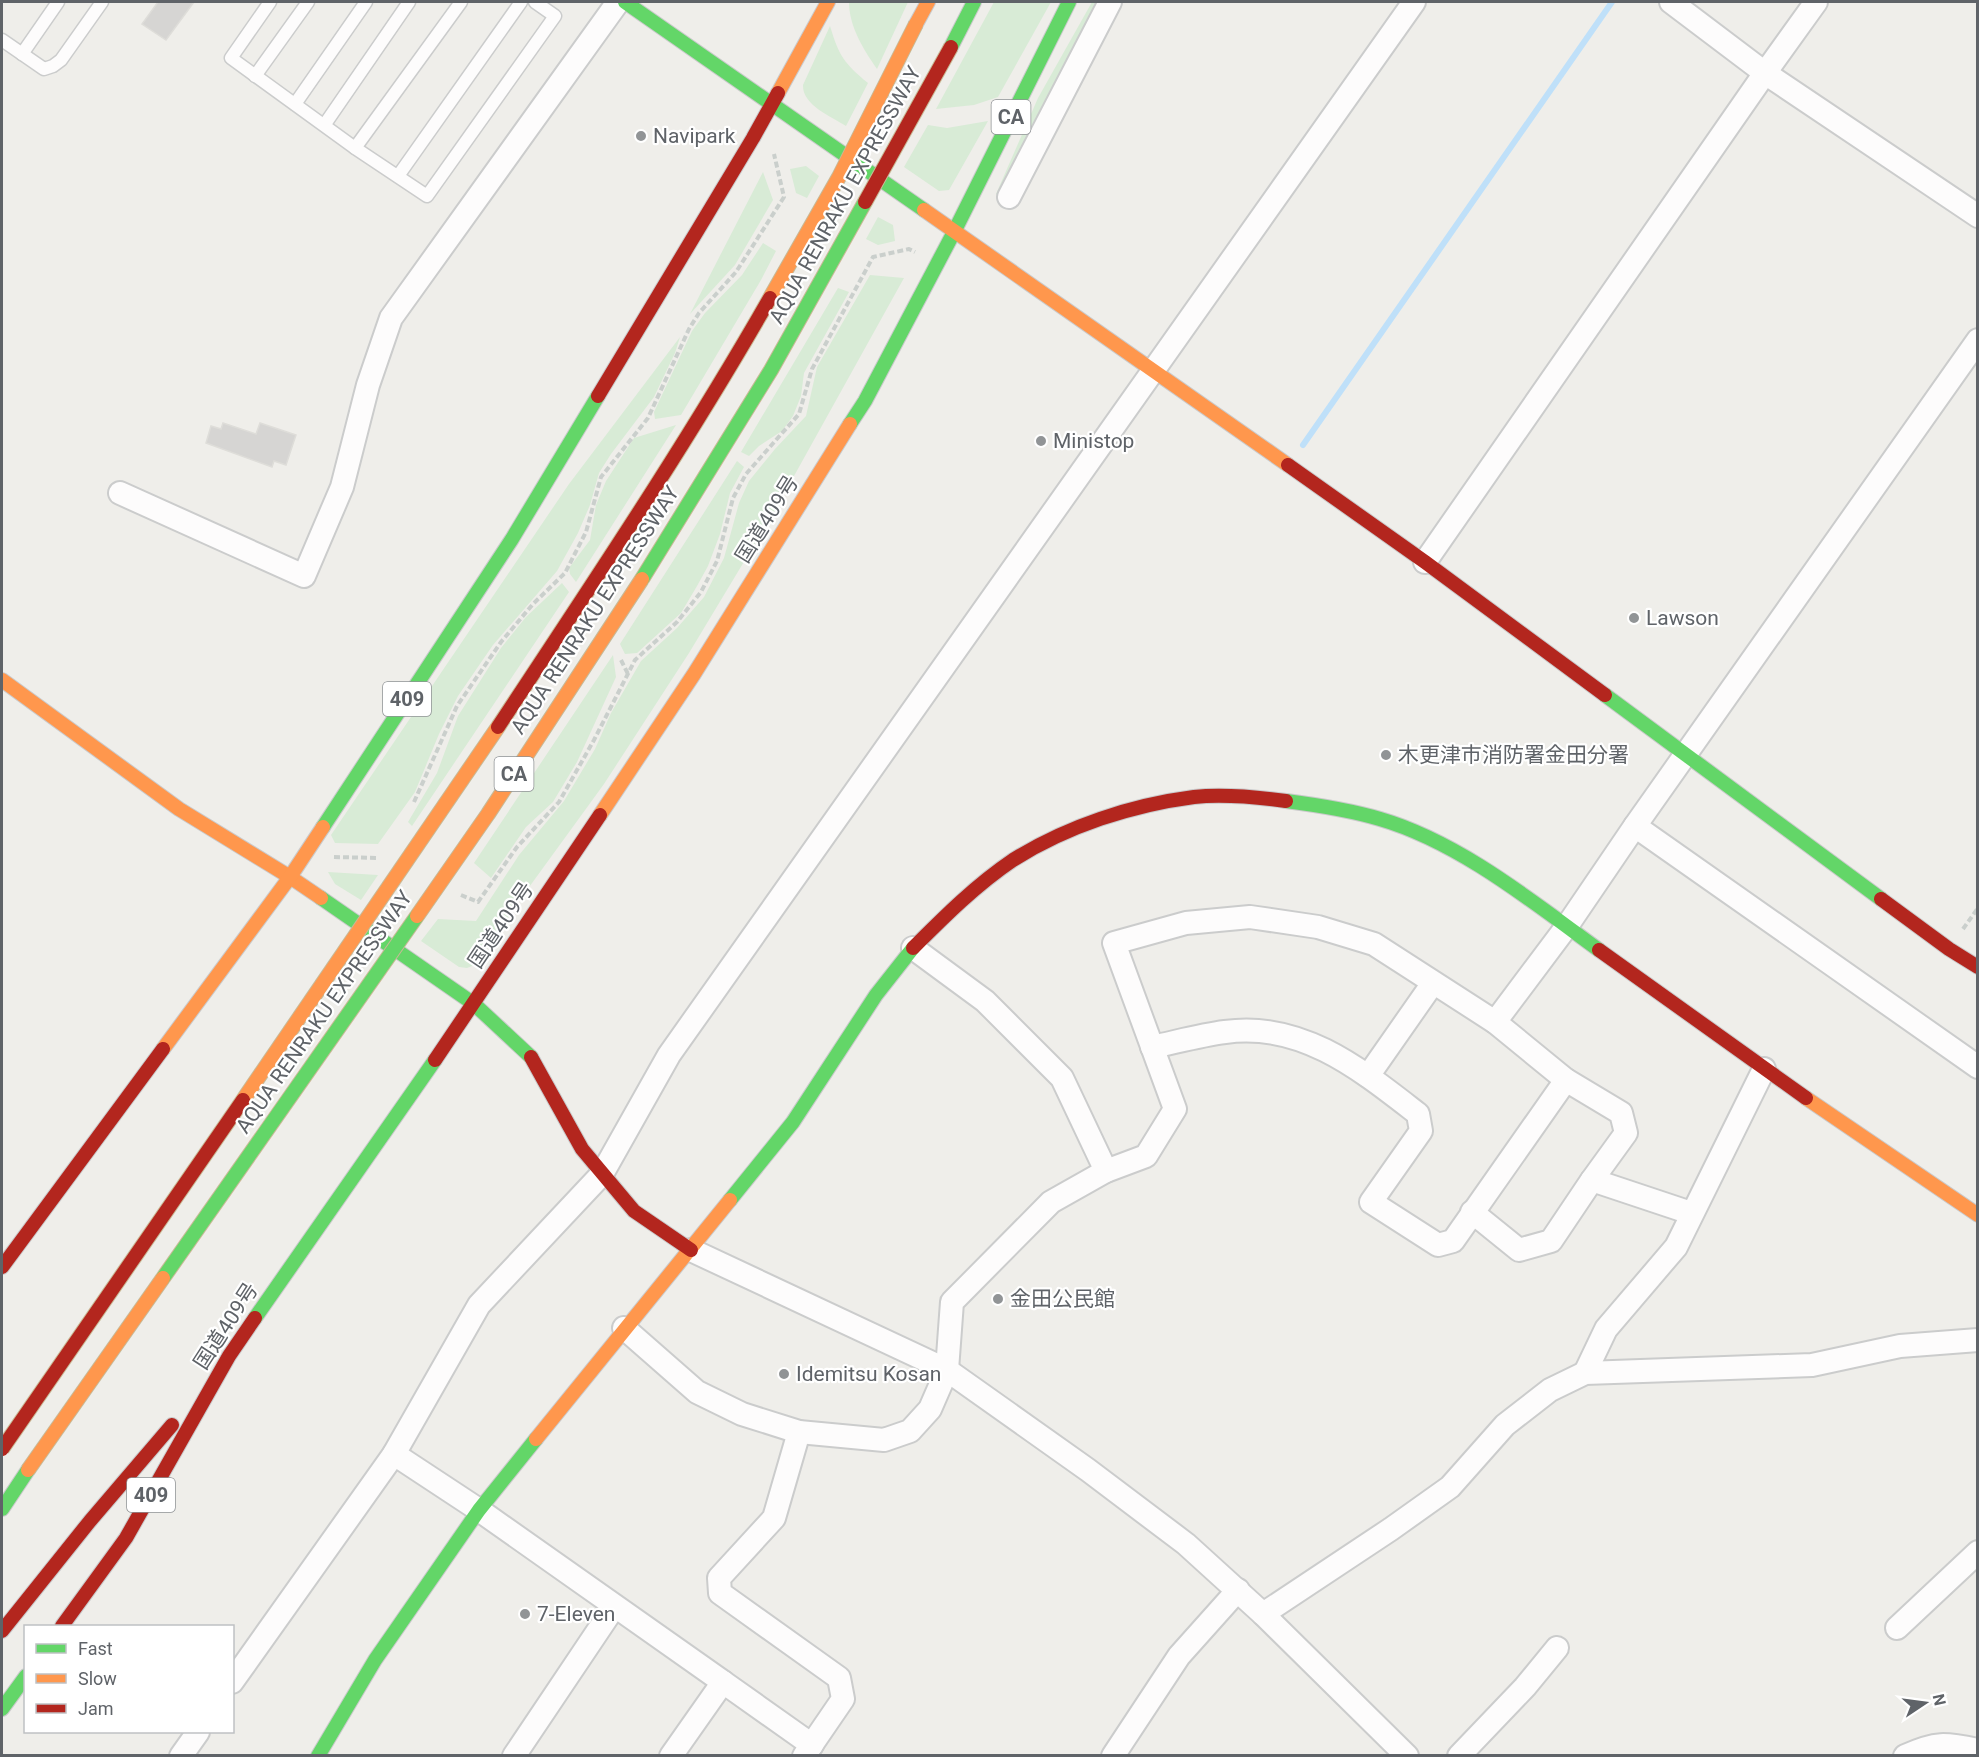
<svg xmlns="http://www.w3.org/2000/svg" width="1979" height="1757" font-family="Roboto,'Noto Sans JP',sans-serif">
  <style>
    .green { fill: #d8ebd6 }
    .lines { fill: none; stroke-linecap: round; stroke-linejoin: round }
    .stream { stroke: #bfe0f9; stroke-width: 6 }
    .building { fill: #d6d5d3; stroke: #deddd9; stroke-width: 1.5 }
    .lane-casing { stroke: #cbcccc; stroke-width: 15 }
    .street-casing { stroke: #cbcccc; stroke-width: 26 }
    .fast-casing { stroke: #cacacb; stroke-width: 16 }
    .slow-casing { stroke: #cacacb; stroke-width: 16 }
    .jam-casing { stroke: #cacacb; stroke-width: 16 }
    .path { stroke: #cacfcc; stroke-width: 4; stroke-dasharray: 6 3; stroke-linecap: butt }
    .lane { stroke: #fdfcfc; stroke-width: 12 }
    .street { stroke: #fdfcfc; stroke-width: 22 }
    .fast { stroke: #63d668; stroke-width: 14 }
    .slow { stroke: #ff974d; stroke-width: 14 }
    .jam { stroke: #b3261e; stroke-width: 14 }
    .fast-bridge-casing { stroke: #c8b996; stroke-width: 16; stroke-linecap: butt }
    .slow-bridge-casing { stroke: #c8b996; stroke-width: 16; stroke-linecap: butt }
    .jam-bridge-casing { stroke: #c8b996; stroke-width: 16; stroke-linecap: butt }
    .fast-bridge { stroke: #63d668; stroke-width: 14 }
    .slow-bridge { stroke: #ff974d; stroke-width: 14 }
    .jam-bridge { stroke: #b3261e; stroke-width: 14 }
    .poi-dot { fill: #919496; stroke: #fff; stroke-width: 2 }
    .labels { text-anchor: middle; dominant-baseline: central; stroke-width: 4.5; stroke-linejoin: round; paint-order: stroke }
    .shield { fill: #fff; stroke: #8f9295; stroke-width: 1.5 }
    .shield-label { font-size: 20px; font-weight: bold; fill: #5f6368 }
    .poi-label { font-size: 21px; fill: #5f6368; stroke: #fff; text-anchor: start }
    .street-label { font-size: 21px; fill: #5f6368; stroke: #fff }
  </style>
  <rect width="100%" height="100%" fill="#efeeea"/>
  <g class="green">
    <path d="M849,2h59l-31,67c-14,-20 -28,-43 -28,-67z"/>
    <polygon points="994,2 1051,2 998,97 974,105 936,109"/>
    <polygon points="1092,2 1109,2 1002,197 996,194 1038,98"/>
    <path d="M830,26c9,30 14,37 38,57l-22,43c-14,-9 -44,-21 -43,-41z"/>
    <polygon points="988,121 949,190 939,191 904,167 928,125 947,128"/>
    <polygon points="806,166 819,176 807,198 796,193 790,169"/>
    <polygon points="763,172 773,200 735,265 690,314"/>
    <polygon points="878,217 893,225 895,241 878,245 866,239"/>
    <polygon points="763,243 776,251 761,280 681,415 655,419 654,412 692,331 705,313 742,275"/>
    <polygon points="870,275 904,278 774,512 689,653 604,784 519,901 477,964 467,968 459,967 421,941 438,919 476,921 519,855 564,801 595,749 611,713 641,661 677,628 704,597 724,558 739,503 749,481 775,449 806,416 817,367"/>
    <polygon points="838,288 849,292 804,373 801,396 793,416 782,431 759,446 749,456 741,452"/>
    <polygon points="680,337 675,353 654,397 611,454 599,473 590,505 578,533 557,571 493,645 458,696 439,734 415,792 378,844 335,843 331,835 569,484"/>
    <polygon points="676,425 576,582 570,574 569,568 590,540 596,505 606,481 634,438"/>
    <polygon points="737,461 744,467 730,493 720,534 708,566 697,586 681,613 637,653 625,654 620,644"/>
    <polygon points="562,583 569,592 412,826 408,822 437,773 458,716 501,648 526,617"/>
    <polygon points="613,655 616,677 577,762 553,802 526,827 491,878 474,863"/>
    <polygon points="328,872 378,875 361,900 335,884"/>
  </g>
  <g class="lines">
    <polyline class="stream" points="1303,445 1612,2"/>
  </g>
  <g class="building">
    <polygon points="158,2 194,2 166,40 142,24"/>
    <polygon points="223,423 256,434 260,423 296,435 286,465 274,461 272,467 206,443 211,426 221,429"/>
  </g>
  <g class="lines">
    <g class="lane-casing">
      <g id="lane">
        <polyline points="270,2 231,58 355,148 427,196 555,16 535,2"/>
        <polyline points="2,40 44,69 53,66 61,60 102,2"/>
        <polyline points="22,54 58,2"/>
        <polyline points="255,76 308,2"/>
        <polyline points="295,104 366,2"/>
        <polyline points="325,124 409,2"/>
        <polyline points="355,148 461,2"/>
        <polyline points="398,176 521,2"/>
      </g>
    </g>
    <g class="street-casing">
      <g id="street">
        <polyline points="1671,2 1765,73 1978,216"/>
        <polyline points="1009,197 1110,2"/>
        <polyline points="120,493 304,576 342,487 368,385 391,318 618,2"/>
        <polyline points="1425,562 1765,73 1816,2"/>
        <polyline points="1635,826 1978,1067"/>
        <polyline points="913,948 985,1001 1062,1078 1106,1171"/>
        <polyline points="1495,1022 1567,926 1635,826 1978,340"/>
        <path d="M1152,1047c24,-5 49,-12 73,-15 77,-11 136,38 193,82l3,17 -50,71 67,43 15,-4 113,-161"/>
        <polyline points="1368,1076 1433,983"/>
        <polyline points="1472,1212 1519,1250 1551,1241 1592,1180 1691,1213"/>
        <polyline points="691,1250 947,1370 1088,1470 1186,1544 1263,1614 1407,1756"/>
        <polyline points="624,1328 697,1392 742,1414 799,1432 884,1440 910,1431 930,1409 947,1370 952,1302 1051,1202 1106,1171 1146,1156 1175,1109 1114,943 1186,923 1250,917 1318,927 1374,944 1495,1022 1566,1080 1621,1113 1626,1133 1592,1180"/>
        <polyline points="1585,1373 1606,1329 1676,1247 1764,1069"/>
        <polyline points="799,1432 774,1518 719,1578 720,1593 839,1678 843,1699 804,1756"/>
        <polyline points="394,1454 479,1510 723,1682 671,1756"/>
        <polyline points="1263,1614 1391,1529 1450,1487 1505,1425 1550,1390 1585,1373 1812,1365 1900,1346 1978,1340"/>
        <polyline points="1897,1628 1978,1552"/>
        <polyline points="232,1682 394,1454 479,1305 602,1174 669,1055 1414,2"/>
        <polyline points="723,1682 812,1745"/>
        <polyline points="181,1756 198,1732"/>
        <polyline points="514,1756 614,1607"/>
        <polyline points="1113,1756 1179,1656 1238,1590"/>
        <polyline points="1459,1756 1525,1687 1557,1648"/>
        <path d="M1905,1756c31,-14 40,-13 73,-6"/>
      </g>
    </g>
    <g class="fast-casing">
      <g id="fast">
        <polyline points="625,2 924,210"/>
        <polyline points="951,47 974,2"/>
        <polyline points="850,424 865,401 954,232 1069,2"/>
        <polyline points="1605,695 1881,899"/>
        <path d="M1286,801c31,4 64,9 94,18 79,23 153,83 219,131"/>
        <polyline points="323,827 512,539 598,396"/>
        <polyline points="321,898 474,1004 531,1057"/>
        <polyline points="730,1200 793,1122 876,995 913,948"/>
        <polyline points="255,1318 435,1060"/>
        <polyline points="2,1509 28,1470"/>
        <polyline points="2,1709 26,1676"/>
        <polyline points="318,1756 375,1660 479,1510 536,1439"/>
      </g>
    </g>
    <g class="slow-casing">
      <g id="slow">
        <polyline points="916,24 928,2"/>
        <polyline points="778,93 828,2"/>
        <polyline points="924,210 1288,465"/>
        <polyline points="2,680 179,809 290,877 321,898"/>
        <polyline points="600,815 694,674 850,424"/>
        <polyline points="163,1049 290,877 323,827"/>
        <polyline points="1806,1098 1978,1215"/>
        <polyline points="536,1439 730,1200"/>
      </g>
    </g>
    <g class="jam-casing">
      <g id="jam">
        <polyline points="598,396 753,138 778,93"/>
        <polyline points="1288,465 1425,562 1605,695"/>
        <polyline points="1881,899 1949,949 1978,967"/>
        <path d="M913,948c32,-32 63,-63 100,-88 54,-34 119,-55 181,-63 30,-3 62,0 92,4"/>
        <polyline points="1599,950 1806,1098"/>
        <polyline points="531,1057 582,1149 634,1211 691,1250"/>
        <polyline points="435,1060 600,815"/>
        <polyline points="2,1267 163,1049"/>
        <polyline points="62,1626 126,1538 229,1356 255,1318"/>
        <polyline points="2,1631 90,1521 172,1425"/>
      </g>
    </g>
    <g class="path">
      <polyline points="621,660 628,674"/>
      <polyline points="414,802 457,706 501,642 533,604 565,573 586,532 601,477 648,418 689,329 699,313 736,272 784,197 774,154"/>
      <polyline points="334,857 378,858"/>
      <polyline points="461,895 478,902 517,847 559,802 594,740 635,660 677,622 701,592 717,561 733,498 746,474 799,414 812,369 873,257 909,249 915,252"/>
      <polyline points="1963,929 1978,908"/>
    </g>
    <use href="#lane" class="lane"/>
    <use href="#street" class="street"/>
    <use href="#fast" class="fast"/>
    <use href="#slow" class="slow"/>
    <use href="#jam" class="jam"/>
    <g class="fast-bridge-casing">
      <g id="fast-bridge">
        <polyline points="642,579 771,370 865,202"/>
        <polyline points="163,1278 417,916"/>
      </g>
    </g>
    <g class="slow-bridge-casing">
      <g id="slow-bridge">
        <polyline points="770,298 839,177 916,24"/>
        <polyline points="417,916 488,814 642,579"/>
        <polyline points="243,1100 498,727"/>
        <polyline points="28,1470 163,1278"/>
      </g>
    </g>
    <g class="jam-bridge-casing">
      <g id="jam-bridge">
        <polyline points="865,202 951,47"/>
        <path d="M498,727c93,-141 188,-282 272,-429"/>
        <polyline points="2,1449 243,1100"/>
      </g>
    </g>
    <use href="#fast-bridge" class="fast-bridge"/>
    <use href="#slow-bridge" class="slow-bridge"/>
    <use href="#jam-bridge" class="jam-bridge"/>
  </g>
  <g class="poi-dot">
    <circle cx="641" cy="136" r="6"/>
    <circle cx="1041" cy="441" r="6"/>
    <circle cx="1634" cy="618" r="6"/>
    <circle cx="1386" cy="755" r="6"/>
    <circle cx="998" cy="1299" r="6"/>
    <circle cx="784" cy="1374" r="6"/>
    <circle cx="525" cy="1614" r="6"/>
  </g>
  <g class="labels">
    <g class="shield">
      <rect x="991.5" y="100" width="39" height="34" rx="4.5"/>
      <rect x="383" y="682" width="48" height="34" rx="4.5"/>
      <rect x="494.5" y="757" width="39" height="34" rx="4.5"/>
      <rect x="127" y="1478" width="48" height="34" rx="4.5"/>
    </g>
    <g class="shield-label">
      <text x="1011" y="117">CA</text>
      <text x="407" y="699">409</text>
      <text x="514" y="774">CA</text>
      <text x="151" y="1495">409</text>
    </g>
    <g class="poi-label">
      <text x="653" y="136">Navipark</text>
      <text x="1053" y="441">Ministop</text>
      <text x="1646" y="618">Lawson</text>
      <text x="1398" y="755">木更津市消防署金田分署</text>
      <text x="1010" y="1299">金田公民館</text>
      <text x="796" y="1374">Idemitsu Kosan</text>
      <text x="537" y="1614">7-Eleven</text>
    </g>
    <g class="street-label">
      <text transform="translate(845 195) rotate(-61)">AQUA RENRAKU EXPRESSWAY</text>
      <text transform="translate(767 519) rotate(-58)">国道409号</text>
      <text transform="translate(595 610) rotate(-57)">AQUA RENRAKU EXPRESSWAY</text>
      <text transform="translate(501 925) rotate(-56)">国道409号</text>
      <text transform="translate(324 1012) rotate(-55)">AQUA RENRAKU EXPRESSWAY</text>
      <text transform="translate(226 1326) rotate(-57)">国道409号</text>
    </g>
  </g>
  <rect width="1979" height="1757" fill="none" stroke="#5f6368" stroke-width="6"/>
  <rect x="24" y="1625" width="210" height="108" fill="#ffffff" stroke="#bfc1c3" stroke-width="1.5"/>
  <rect x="36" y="1644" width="30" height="9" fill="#63d668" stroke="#bfc1c3" stroke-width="1.5"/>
  <text x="78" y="1655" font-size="18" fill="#5f6368">Fast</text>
  <rect x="36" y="1674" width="30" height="9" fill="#ff974d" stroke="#bfc1c3" stroke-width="1.5"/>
  <text x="78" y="1685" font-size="18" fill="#5f6368">Slow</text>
  <rect x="36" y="1704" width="30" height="9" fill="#b3261e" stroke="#bfc1c3" stroke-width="1.5"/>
  <text x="78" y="1715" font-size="18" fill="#5f6368">Jam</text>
  <g transform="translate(1925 1703) rotate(77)" stroke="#ffffff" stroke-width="4.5" paint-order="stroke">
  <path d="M0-4.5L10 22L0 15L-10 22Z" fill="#5f6368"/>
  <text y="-9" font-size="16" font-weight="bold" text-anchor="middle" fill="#5f6368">N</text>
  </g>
</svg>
